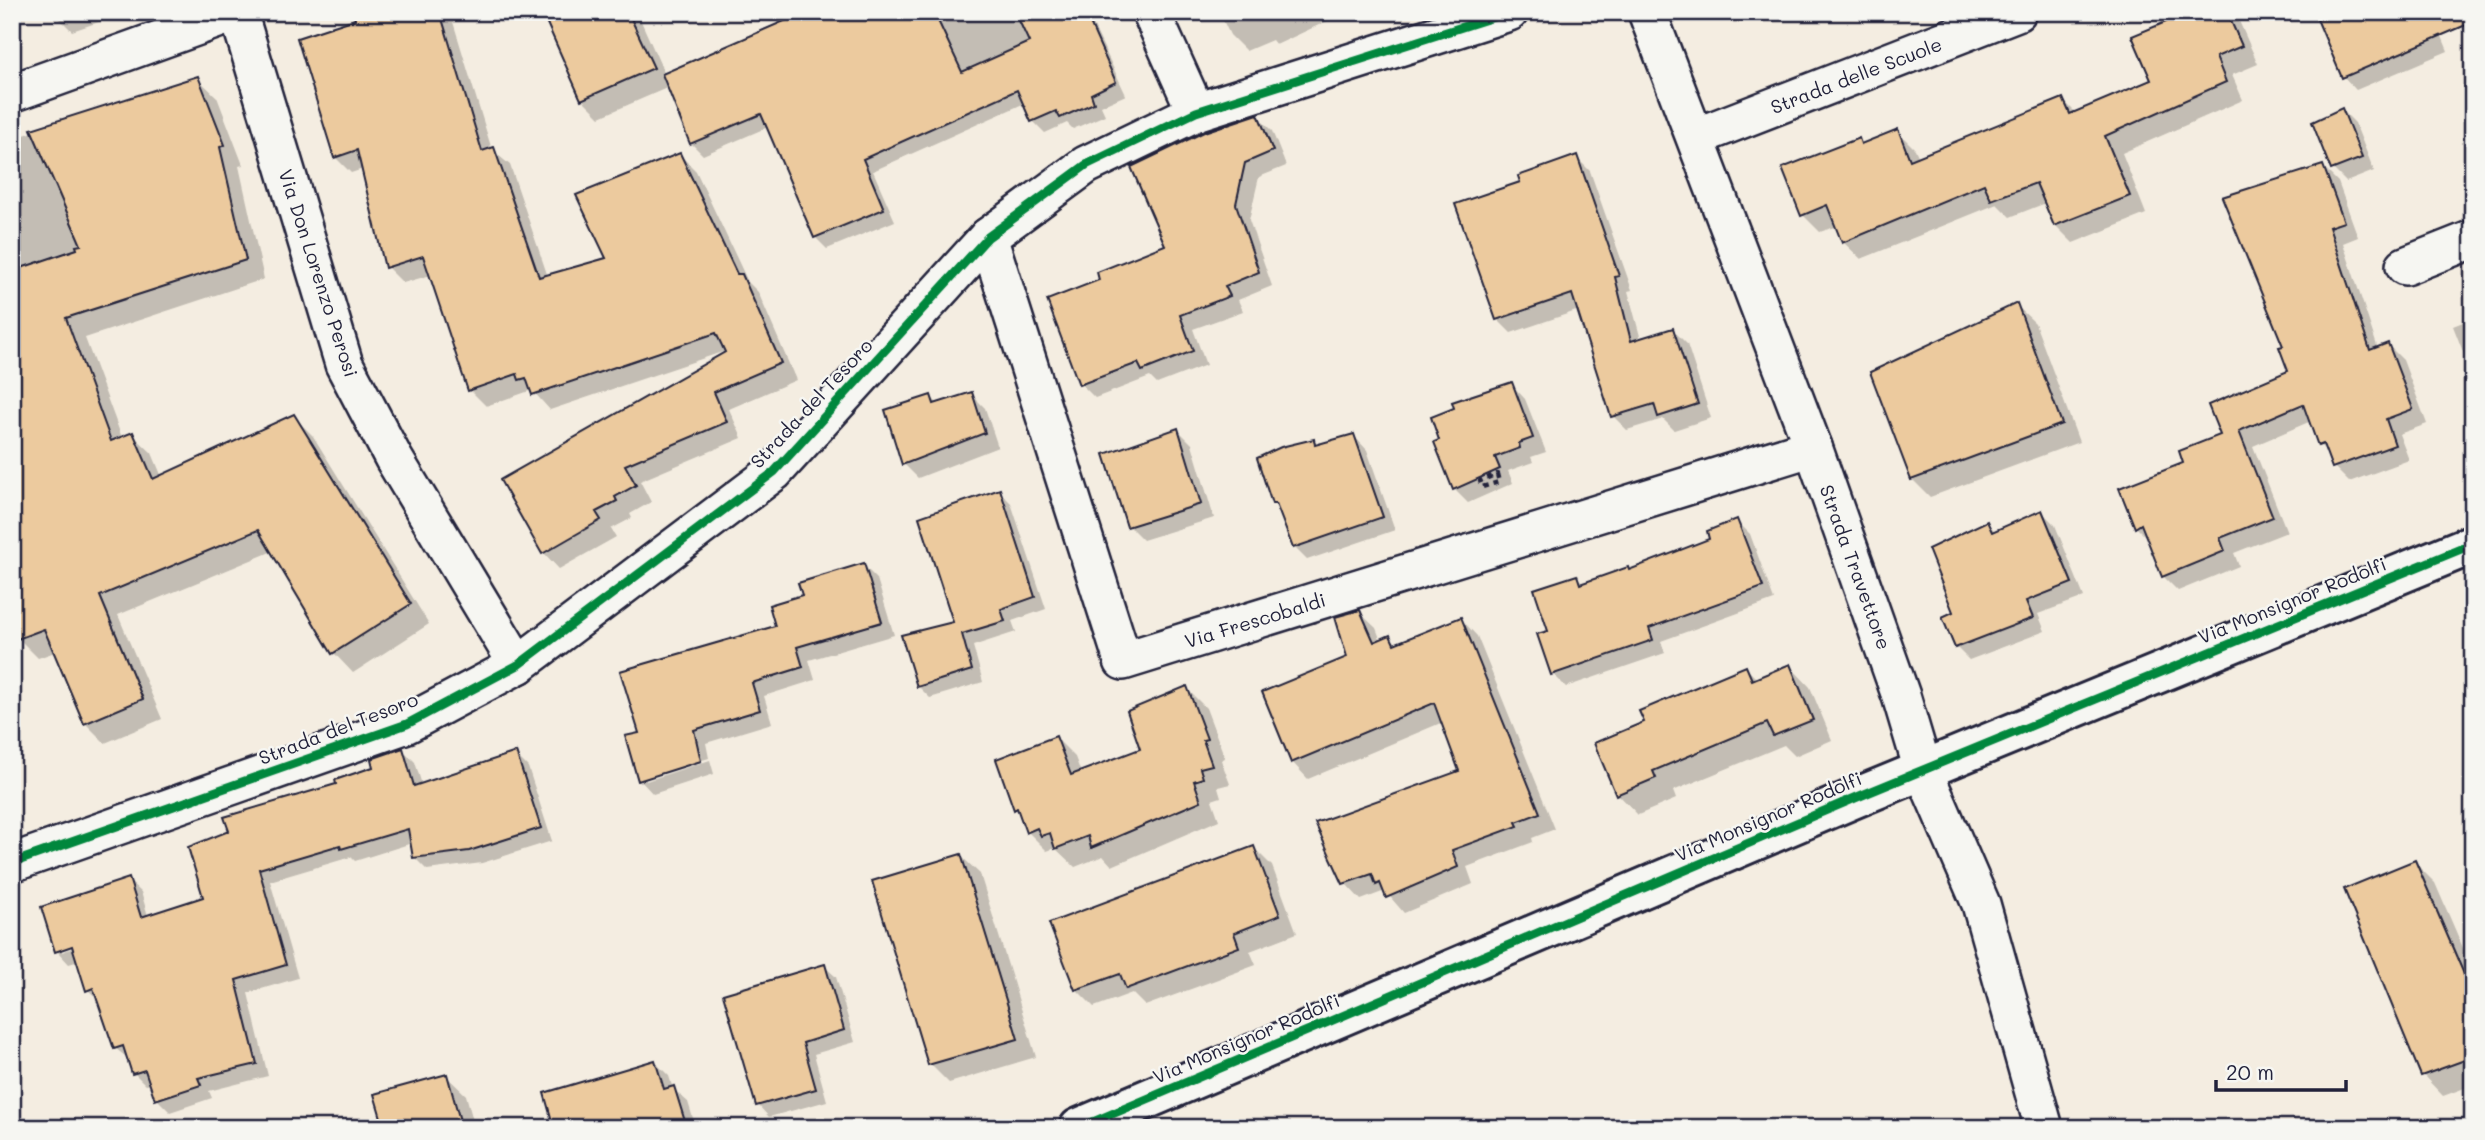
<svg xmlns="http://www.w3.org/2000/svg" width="2485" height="1140" font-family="Mali,sans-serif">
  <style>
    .shadow { fill: #0003; fill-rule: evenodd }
    .building { fill: #ecca9e; stroke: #22223b; stroke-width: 2 }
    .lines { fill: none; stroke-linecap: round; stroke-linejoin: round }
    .street-casing { stroke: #22223b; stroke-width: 42 }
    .secondary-casing { stroke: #22223b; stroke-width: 44 }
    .path { stroke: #22223b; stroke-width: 4.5; stroke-dasharray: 5 5; stroke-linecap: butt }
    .street { stroke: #f6f6f2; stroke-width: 37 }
    .secondary { stroke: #f6f6f2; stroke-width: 38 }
    .cycleway-casing { stroke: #f6f6f2; stroke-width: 13 }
    .cycleway { stroke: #00873e; stroke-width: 9 }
    .labels { text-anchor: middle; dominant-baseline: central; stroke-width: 5; stroke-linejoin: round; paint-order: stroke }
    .street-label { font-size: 19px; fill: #22223b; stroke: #f6f6f2 }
  </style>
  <rect width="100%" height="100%" fill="#f4ede1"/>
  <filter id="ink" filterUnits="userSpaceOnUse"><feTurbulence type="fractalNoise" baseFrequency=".0143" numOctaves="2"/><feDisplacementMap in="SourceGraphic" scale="14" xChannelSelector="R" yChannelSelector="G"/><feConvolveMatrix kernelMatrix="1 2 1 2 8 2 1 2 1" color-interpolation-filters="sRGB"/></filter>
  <g filter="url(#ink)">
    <g class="shadow">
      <polygon points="53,12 109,12 111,18 72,31"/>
      <polygon points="355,12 450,12 492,150 510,165 548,277 608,259 680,155 696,171 748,282 758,292 796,380 729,409 742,438 640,481 651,502 630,514 632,518 611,529 616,537 559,569 543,552 728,350 550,410 532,390 486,406 470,390 431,275 403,283 387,267 363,169 351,173 335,157 357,21"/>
      <polygon points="544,12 637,12 665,75 809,12 1087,12 1126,95 1101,106 1105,115 1073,129 1067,123 1045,133 1033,121 1025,103 873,171 895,221 827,249 815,237 768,127 703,155 691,143 669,87 600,117 582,99"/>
      <polygon points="1219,12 1358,12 1342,20 1338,16 1276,45 1272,40 1246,51 1230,35"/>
      <polygon points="2170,12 2235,12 2258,64 2232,75 2243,100 2122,153 2146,214 2073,243 2055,225 2046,203 2010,217 1997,204 1861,259 1843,242 1837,226 1820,232 1803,215 1858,140 1864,145 1897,131 1915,149 1919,158 2063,100 2076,113 2153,81"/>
      <polygon points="2432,12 2448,51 2356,90 2344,77"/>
      <polygon points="197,78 217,97 243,165 239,166 264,279 85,338 122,438 132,434 152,453 162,477 293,416 313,436 429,624 353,673 334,653 273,551 118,615 162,719 105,743 85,723 55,652 38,658 19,639 16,630 12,632 12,139"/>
      <polygon points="2342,110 2355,123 2374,171 2346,182 2333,169"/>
      <polygon points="1257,116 1272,131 1286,166 1259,177 1249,220 1272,286 1238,300 1243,311 1193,329 1206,365 1157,384 1150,377 1095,398 1081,384 1102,281 1167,246"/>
      <polygon points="1576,157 1590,171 1632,290 1628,291 1641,340 1673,330 1687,344 1711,418 1674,430 1663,419 1627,430 1613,416 1579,310 1511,333 1497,319 1523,184"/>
      <polygon points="2323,167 2338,182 2358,237 2343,243 2378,349 2388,345 2403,360 2427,424 2399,434 2409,460 2349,482 2334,467 2329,454 2320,445 2311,421 2253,446 2287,532 2234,553 2239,566 2178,591 2163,576 2149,540 2136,527 2185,464 2223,436 2290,372 2285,347"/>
      <polygon points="2016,305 2035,323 2079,442 1930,497 1912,479"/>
      <polygon points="2473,318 2473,377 2453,326"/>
      <polygon points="1511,384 1525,399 1546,452 1531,457 1533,462 1508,471 1513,483 1468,503 1454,489"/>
      <polygon points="971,394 985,408 998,447 918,478 904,464 887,411 931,397 938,404"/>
      <polygon points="1178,430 1192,444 1214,518 1143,540 1129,526"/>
      <polygon points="1354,436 1367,450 1395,530 1307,560 1294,547 1280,510 1274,503 1313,441 1318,446"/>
      <polygon points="999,491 1011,503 1046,609 1012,621 1016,632 973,646 983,682 930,698 918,686 955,624"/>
      <polygon points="2042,512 2055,525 2084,597 2038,614 2045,631 1969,660 1956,647 1987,523 1996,532"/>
      <polygon points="1737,521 1750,534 1774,600 1661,641 1665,653 1566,687 1553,674 1550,632 1577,577 1584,584 1630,572 1711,540"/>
      <polygon points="863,565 877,579 894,635 809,660 815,680 764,696 772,723 706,743 709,758 646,777 646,781 710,760 714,774 653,794 640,780 627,737 642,734 777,627 805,596"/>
      <polygon points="1359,612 1376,628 1381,641 1390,637 1398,645 1461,619 1477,636 1555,829 1532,838 1533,842 1467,867 1473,884 1404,913 1385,891 1361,900 1345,883 1462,772 1443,722 1308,779 1292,762 1349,658"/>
      <polygon points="1790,666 1810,687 1832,740 1795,756 1784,745 1673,791 1676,799 1638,815 1618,794 1597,744 1646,723 1746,668 1757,679"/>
      <polygon points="1186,688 1206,708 1225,758 1221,760 1230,784 1218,787 1221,797 1212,800 1219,820 1112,866 1103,856 1075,867 1055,848 1047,851 1028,832 1022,816 1015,809 1056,738 1075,757 1081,773 1143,750"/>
      <path d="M403,750l12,12 7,23 93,-31 13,13 24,74 -70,22 -55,7 -12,-12 -3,-15 -57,18 -4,-4 -81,24 28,97 -50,15 20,83 -59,15 3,7 -42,14 -13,-13 -5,-15 -6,1 -12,-12 -4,-13 -15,-12 -15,-47 -12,-11 -9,-29 -10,3 -12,-13 71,-71 13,12 7,24 57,-18 133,-113 38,-16zM80,942l1,3 -19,7v-4z"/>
      <polygon points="1254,848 1272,866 1297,933 1250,951 1256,965 1145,1006 1132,993 1094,1007 1076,989"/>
      <polygon points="961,856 980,874 1036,1057 949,1083 930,1064"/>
      <polygon points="2414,862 2435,883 2473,971 2473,1085 2443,1096 2423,1075"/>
      <polygon points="824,966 836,977 855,1042 814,1054 827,1101 769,1117 758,1105"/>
      <polygon points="655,1062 669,1076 673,1089 688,1102 696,1128 545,1128"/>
      <polygon points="446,1076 466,1095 475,1128 386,1128"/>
    </g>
    <g class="building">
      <polygon points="353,12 440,12 482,151 494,147 539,277 606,258 576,195 680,153 737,274 742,274 781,363 714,392 727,422 625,465 636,485 615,497 617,501 596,512 601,520 542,554 500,480 725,352 716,333 532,395 526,378 519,380 517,374 468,391 423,256 385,268 357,150 334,158 297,38 355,19"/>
      <polygon points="542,12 628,12 654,68 581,100"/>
      <polygon points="805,12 934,12 962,72 1029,42 1015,12 1085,12 1116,82 1091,94 1094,103 1060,118 1056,111 1031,122 1017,90 863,159 884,209 814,238 761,114 690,144 662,74"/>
      <polygon points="2162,12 2227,12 2242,46 2216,57 2226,82 2105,136 2130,196 2054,226 2036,183 1991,200 1984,184 1842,243 1827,205 1801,216 1782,168 1859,138 1861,144 1898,129 1910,160 2063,98 2070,114 2151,80 2132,36 2166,22"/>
      <polygon points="2314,12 2473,12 2473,22 2342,78"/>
      <polygon points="198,76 225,145 220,147 246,260 66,318 111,441 133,432 153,479 294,414 411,604 332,654 258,530 100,596 143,699 84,724 44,629 12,641 12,271 77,249 76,246 81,245 31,129"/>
      <polygon points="2342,108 2362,158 2331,170 2312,122"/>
      <polygon points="1258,114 1273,151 1245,163 1236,204 1259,272 1225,286 1230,296 1180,315 1193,351 1142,371 1138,363 1079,385 1047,300 1099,280 1097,272 1165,245 1131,167 1204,132"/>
      <polygon points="1577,155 1619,276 1615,277 1631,341 1673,328 1698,404 1658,417 1654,404 1611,417 1572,294 1496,320 1455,204 1520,182 1518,176"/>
      <polygon points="2323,165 2344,222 2329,227 2370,350 2388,343 2413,409 2386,419 2395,445 2332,468 2323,444 2318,446 2303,404 2239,431 2273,517 2220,538 2225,551 2162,577 2141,524 2135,528 2119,488 2183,463 2179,451 2220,435 2208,405 2288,371 2279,347 2283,346 2222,197"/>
      <polygon points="2017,303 2062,424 1911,480 1870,372"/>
      <polygon points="1512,382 1533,438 1519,443 1520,448 1495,457 1500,469 1453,490 1434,442 1439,440 1431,417 1454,408 1452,402"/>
      <polygon points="972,392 985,433 902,465 885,410 931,395 934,404"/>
      <polygon points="1178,428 1201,504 1127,527 1104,454"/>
      <polygon points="1354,434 1383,517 1293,548 1276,504 1272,504 1257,458 1281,447 1314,439 1315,445"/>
      <polygon points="1000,489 1035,597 1001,609 1005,621 962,634 972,670 917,687 901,635 953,622 919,517"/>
      <polygon points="2042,510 2072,583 2026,601 2033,618 1955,648 1942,617 1953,612 1928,549 1987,521 1992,532"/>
      <polygon points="1737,519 1763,587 1649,628 1653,640 1551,675 1537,634 1548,631 1534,589 1577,575 1580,584 1628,567 1629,570 1709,539 1707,531"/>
      <polygon points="864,563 882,622 797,647 803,667 752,683 760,710 694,730 701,761 638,781 625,736 639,733 620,671 775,626 769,605 802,595 798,583"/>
      <polygon points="1360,610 1374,642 1390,635 1394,644 1461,617 1540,813 1516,822 1518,826 1452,850 1458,867 1386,898 1380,883 1376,885 1372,874 1343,884 1315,823 1459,771 1434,703 1291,763 1262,692 1347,657 1335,617"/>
      <polygon points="1790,664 1813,720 1773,736 1767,723 1653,771 1656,778 1616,795 1594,743 1644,722 1639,711 1746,666 1752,680"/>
      <polygon points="1187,686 1207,739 1203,740 1212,765 1200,768 1203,778 1194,781 1201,801 1091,848 1088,836 1055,849 1050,833 1041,836 1037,828 1026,833 1017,808 1014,810 996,759 1056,736 1071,775 1140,749 1127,711"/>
      <polygon points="403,748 414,786 516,752 541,828 469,851 413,858 408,829 341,849 340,845 259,869 286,965 236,980 257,1064 198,1078 201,1085 155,1100 145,1070 132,1074 123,1046 114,1049 93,988 86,991 72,946 55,952 41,907 129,878 141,917 203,897 188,847 229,831 224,817 336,784 335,780 373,767 371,759"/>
      <polygon points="1254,846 1280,915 1234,933 1239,947 1126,989 1120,974 1075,990 1049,923"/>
      <polygon points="961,854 1018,1039 928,1065 872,881"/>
      <polygon points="2415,860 2473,995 2473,1057 2421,1076 2344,889"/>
      <polygon points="825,964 844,1030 803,1043 816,1089 756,1106 723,994"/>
      <polygon points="655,1060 664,1089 674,1086 687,1128 554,1128 544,1093"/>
      <polygon points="447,1074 462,1128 384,1128 374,1094"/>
    </g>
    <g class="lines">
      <g class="street-casing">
        <g id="street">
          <polyline points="238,12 344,364 394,459 518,665"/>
          <polyline points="1151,12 1196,112"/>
          <polyline points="1647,12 1813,447 1901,696 1923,770 1981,904 2044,1128"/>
          <polyline points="12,93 237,12"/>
          <polyline points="1696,137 2017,12"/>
          <polyline points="988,237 1123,661 1813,447"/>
          <polyline points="2405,266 2473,239"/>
          <polyline points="12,863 407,724 518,665 774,472 988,237 1086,165 1196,112 1509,12"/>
        </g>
      </g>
      <g class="secondary-casing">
        <polyline id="secondary" points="1079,1128 1855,798 2473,544"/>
      </g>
      <polygon class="path" points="1497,474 1499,482 1482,487 1480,481"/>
      <use href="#street" class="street"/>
      <use href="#secondary" class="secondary"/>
      <g class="cycleway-casing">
        <g id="cycleway">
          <polyline points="12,863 407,724 518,665 774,472 988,237 1086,165 1196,112 1509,12"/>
          <polyline points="1079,1128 1855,798 2473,544"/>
        </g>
      </g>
      <use href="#cycleway" class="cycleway"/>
    </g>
  </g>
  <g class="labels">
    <g class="street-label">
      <text transform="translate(1856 75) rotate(-21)">Strada delle Scuole</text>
      <text transform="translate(319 273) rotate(72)">Via Don Lorenzo Perosi</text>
      <text transform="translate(811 403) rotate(-47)">Strada del Tesoro</text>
      <text transform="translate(1856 567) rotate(70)">Strada Travettore</text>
      <text transform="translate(2292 600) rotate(-22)">Via Monsignor Rodolfi</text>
      <text transform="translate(1255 620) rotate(-17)">Via Frescobaldi</text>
      <text transform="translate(338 728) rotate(-21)">Strada del Tesoro</text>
      <text transform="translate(1768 816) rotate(-23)">Via Monsignor Rodolfi</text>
      <text transform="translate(1246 1038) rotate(-23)">Via Monsignor Rodolfi</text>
    </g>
  </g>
  <rect width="2485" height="1140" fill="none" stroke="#f6f6f2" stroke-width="42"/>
  <rect x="21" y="21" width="2443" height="1098" fill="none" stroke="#22223b" stroke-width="2.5" filter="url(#ink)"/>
  <path d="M2216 1080v10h130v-10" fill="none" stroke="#22223b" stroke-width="3.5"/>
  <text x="2226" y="1080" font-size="21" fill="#22223b" stroke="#f6f6f2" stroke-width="5" paint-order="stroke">20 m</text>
</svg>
